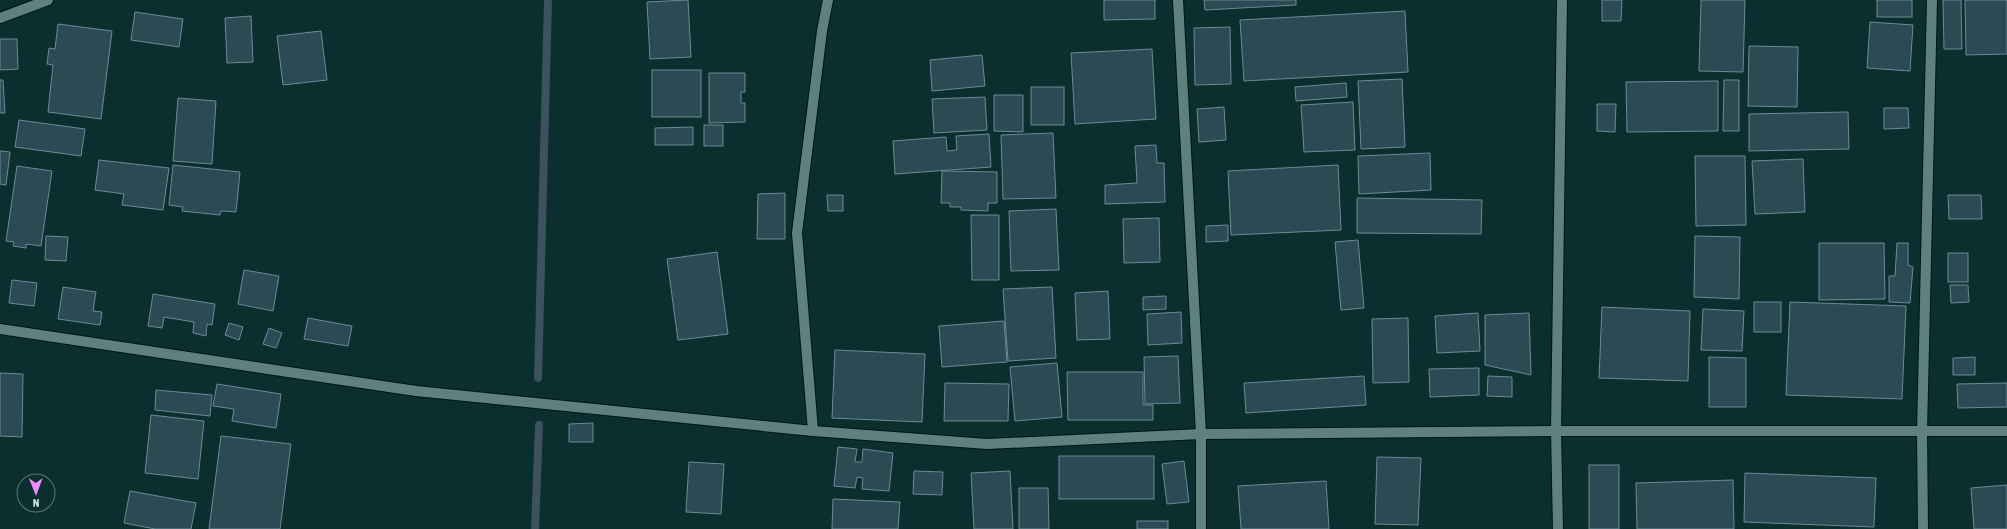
<svg xmlns="http://www.w3.org/2000/svg" width="2007" height="529" font-family="'Asap Condensed',sans-serif">
  <style>
    .lines { fill: none; stroke-linecap: round; stroke-linejoin: round }
    .stream { stroke: #3e515f; stroke-width: 8 }
    .building { fill: #2b4a53; stroke: #6b8b96 }
    .minor-casing { stroke: #001515; stroke-width: 12 }
    .minor { stroke: #5e8180; stroke-width: 10 }
  </style>
  <rect width="100%" height="100%" fill="#0b2f2e"/>
  <g class="lines">
    <g class="stream">
      <polyline points="538,378 548,0"/>
      <polyline points="535,529 539,425"/>
    </g>
  </g>
  <g class="building">
    <polygon points="688,0 691,57 650,59 647,2"/>
    <polygon points="1104,0 1155,0 1155,19 1104,20"/>
    <polygon points="1204,0 1296,0 1296,5 1205,10"/>
    <polygon points="1602,0 1622,0 1621,21 1602,21"/>
    <polygon points="1701,0 1745,0 1743,72 1699,71"/>
    <rect x="1877" y="0" width="35" height="17"/>
    <polygon points="1943,0 1961,0 1962,49 1944,49"/>
    <polygon points="1965,0 2007,0 2007,54 1966,55"/>
    <polygon points="1405,11 1408,72 1244,81 1240,20"/>
    <polygon points="135,12 183,19 179,47 131,40"/>
    <polygon points="251,16 253,62 227,63 225,18"/>
    <polygon points="1870,22 1913,25 1910,71 1867,68"/>
    <polygon points="58,24 112,31 101,119 48,112 53,65 47,64 49,48 55,49"/>
    <polygon points="1230,27 1231,84 1195,85 1194,28"/>
    <polygon points="321,31 327,80 283,85 277,36"/>
    <polygon points="0,39 17,39 18,69 0,70"/>
    <polygon points="1749,46 1798,47 1797,107 1748,106"/>
    <polygon points="1152,49 1156,119 1075,124 1071,53"/>
    <polygon points="982,55 985,86 932,91 930,60"/>
    <rect x="652" y="70" width="49" height="47"/>
    <polygon points="709,73 745,73 745,92 741,92 741,103 745,103 745,122 709,123"/>
    <polygon points="1402,79 1405,147 1361,149 1358,81"/>
    <polygon points="0,80 3,80 5,113 0,113"/>
    <polygon points="1724,80 1739,80 1739,131 1723,131"/>
    <polygon points="1718,81 1718,131 1627,132 1626,82"/>
    <polygon points="1346,83 1347,97 1296,101 1295,87"/>
    <rect x="1031" y="87" width="33" height="38"/>
    <polygon points="994,95 1023,95 1023,132 994,131"/>
    <polygon points="985,97 987,130 934,133 932,99"/>
    <polygon points="178,98 216,101 212,164 173,161"/>
    <polygon points="1353,102 1355,150 1304,152 1301,105"/>
    <polygon points="1597,104 1616,104 1615,132 1597,131"/>
    <polygon points="1224,107 1226,140 1199,142 1197,109"/>
    <polygon points="1884,108 1908,108 1909,128 1884,129"/>
    <polygon points="1848,112 1849,149 1749,151 1749,114"/>
    <polygon points="19,120 85,129 81,156 15,147"/>
    <rect x="704" y="125" width="19" height="21"/>
    <polygon points="693,127 693,145 655,145 655,128"/>
    <polygon points="1053,133 1056,198 1003,199 1001,135"/>
    <polygon points="989,134 991,167 895,174 893,141 946,137 947,151 957,150 956,136"/>
    <polygon points="1156,145 1157,163 1164,163 1165,202 1105,204 1105,185 1137,183 1135,146"/>
    <polygon points="0,151 10,152 6,185 0,184"/>
    <polygon points="1430,153 1431,190 1359,194 1358,156"/>
    <polygon points="1695,156 1745,156 1746,225 1696,226"/>
    <polygon points="1803,159 1805,212 1755,214 1752,161"/>
    <polygon points="99,160 169,168 163,210 122,205 124,194 95,190"/>
    <polygon points="173,165 240,172 236,212 221,211 220,215 182,211 183,207 169,205"/>
    <polygon points="1338,165 1341,230 1231,235 1228,171"/>
    <polygon points="17,166 52,171 41,246 26,244 26,248 13,246 14,242 6,241"/>
    <polygon points="942,171 997,172 997,203 988,203 988,211 961,210 961,207 950,207 950,203 941,203"/>
    <polygon points="785,193 785,239 757,239 758,194"/>
    <polygon points="827,195 843,195 843,211 828,211"/>
    <polygon points="1948,195 1981,195 1982,219 1949,219"/>
    <polygon points="1357,198 1482,200 1481,234 1357,233"/>
    <polygon points="1056,209 1059,270 1011,271 1009,211"/>
    <polygon points="971,215 999,215 999,280 972,280"/>
    <polygon points="1159,218 1160,262 1124,263 1123,219"/>
    <polygon points="1228,225 1228,241 1206,242 1206,226"/>
    <polygon points="46,236 68,237 66,261 45,260"/>
    <polygon points="1695,236 1740,237 1739,299 1694,297"/>
    <polygon points="1358,240 1364,308 1341,310 1335,242"/>
    <polygon points="1819,243 1884,243 1885,299 1819,300"/>
    <polygon points="1897,243 1908,243 1908,265 1913,267 1910,303 1889,302 1889,276 1895,276"/>
    <polygon points="717,252 728,334 678,340 667,259"/>
    <rect x="1948" y="253" width="20" height="29"/>
    <polygon points="244,270 279,276 273,311 238,304"/>
    <polygon points="12,280 37,283 34,306 9,303"/>
    <polygon points="1950,285 1968,285 1969,302 1951,303"/>
    <polygon points="63,287 96,292 93,311 102,312 100,325 58,319"/>
    <polygon points="1052,287 1056,358 1008,361 1003,289"/>
    <polygon points="1108,291 1110,339 1077,340 1075,293"/>
    <polygon points="153,294 215,304 212,325 207,324 206,336 193,333 194,322 164,317 162,328 148,326"/>
    <polygon points="1166,296 1166,309 1143,310 1143,297"/>
    <rect x="1754" y="302" width="27" height="30"/>
    <polygon points="1790,302 1906,306 1902,399 1786,395"/>
    <polygon points="1602,307 1690,311 1688,381 1599,378"/>
    <polygon points="1703,309 1744,311 1742,351 1701,350"/>
    <polygon points="1181,312 1182,343 1148,345 1147,314"/>
    <polygon points="1478,313 1480,351 1437,353 1435,316"/>
    <polygon points="1529,313 1531,375 1485,365 1485,315"/>
    <polygon points="308,318 352,326 348,346 304,339"/>
    <polygon points="1408,318 1409,382 1373,383 1372,319"/>
    <polygon points="1004,321 1007,362 942,367 939,326"/>
    <polygon points="229,323 243,327 239,340 225,335"/>
    <polygon points="269,328 282,333 276,348 263,344"/>
    <polygon points="835,350 925,354 922,422 832,418"/>
    <polygon points="1178,356 1180,403 1145,404 1144,357"/>
    <polygon points="1709,357 1746,358 1746,407 1709,407"/>
    <polygon points="1975,357 1975,375 1953,375 1953,358"/>
    <polygon points="1057,363 1062,417 1015,421 1010,367"/>
    <polygon points="1479,368 1479,395 1430,397 1429,369"/>
    <polygon points="1067,372 1143,372 1143,405 1153,405 1153,420 1068,420"/>
    <polygon points="0,373 23,374 22,437 0,436"/>
    <polygon points="1364,376 1366,405 1246,413 1244,383"/>
    <polygon points="1488,376 1512,377 1512,397 1487,396"/>
    <polygon points="945,383 1009,384 1008,421 944,421"/>
    <polygon points="2007,383 2007,407 1958,408 1957,384"/>
    <polygon points="217,384 281,394 276,428 232,421 234,409 213,406"/>
    <polygon points="156,390 212,395 210,416 155,410"/>
    <polygon points="151,415 204,421 198,479 145,473"/>
    <polygon points="593,423 593,442 569,442 569,424"/>
    <polygon points="221,436 291,444 280,529 209,529"/>
    <polygon points="838,447 857,449 855,462 862,462 863,449 893,453 889,491 862,489 863,478 857,477 855,488 834,486"/>
    <rect x="1059" y="456" width="95" height="43"/>
    <polygon points="1377,457 1421,458 1418,525 1375,524"/>
    <polygon points="1184,461 1189,502 1167,504 1162,464"/>
    <polygon points="689,462 724,464 721,514 686,512"/>
    <rect x="1589" y="465" width="30" height="64"/>
    <polygon points="914,471 943,472 942,495 913,494"/>
    <polygon points="1010,471 1013,529 974,529 971,473"/>
    <polygon points="1745,473 1876,478 1874,527 1744,522"/>
    <polygon points="1733,480 1734,529 1637,529 1636,483"/>
    <polygon points="1326,481 1329,529 1241,529 1238,486"/>
    <polygon points="2007,485 2007,529 1974,529 1971,488"/>
    <polygon points="1019,488 1048,488 1049,529 1019,529"/>
    <polygon points="130,491 196,503 191,529 155,529 124,523"/>
    <polygon points="833,499 900,502 898,529 832,529"/>
    <rect x="1137" y="521" width="31" height="8"/>
  </g>
  <g class="lines">
    <g class="minor-casing">
      <g id="minor">
        <polyline points="1178,0 1201,434 1201,529"/>
        <polyline points="0,18 48,0"/>
        <polyline points="0,329 416,391 813,431 987,444 1201,434 1556,431 2007,431"/>
        <polyline points="813,431 797,233 822,31 828,0"/>
        <polyline points="1558,529 1556,431 1562,0"/>
        <polyline points="1923,529 1922,432 1932,0"/>
      </g>
    </g>
    <use href="#minor" class="minor"/>
  </g>
  <g transform="translate(36 493) rotate(179)"><circle r="19" fill="#0b2f2e" stroke="#597776"/>
  <path d="M0-3L7 15L0 10L-7 15Z" fill="#ed8cf9"/>
  <text y="-6" font-size="11" font-weight="bold" text-anchor="middle" fill="#cfe2e1">N</text>
  </g>
</svg>
